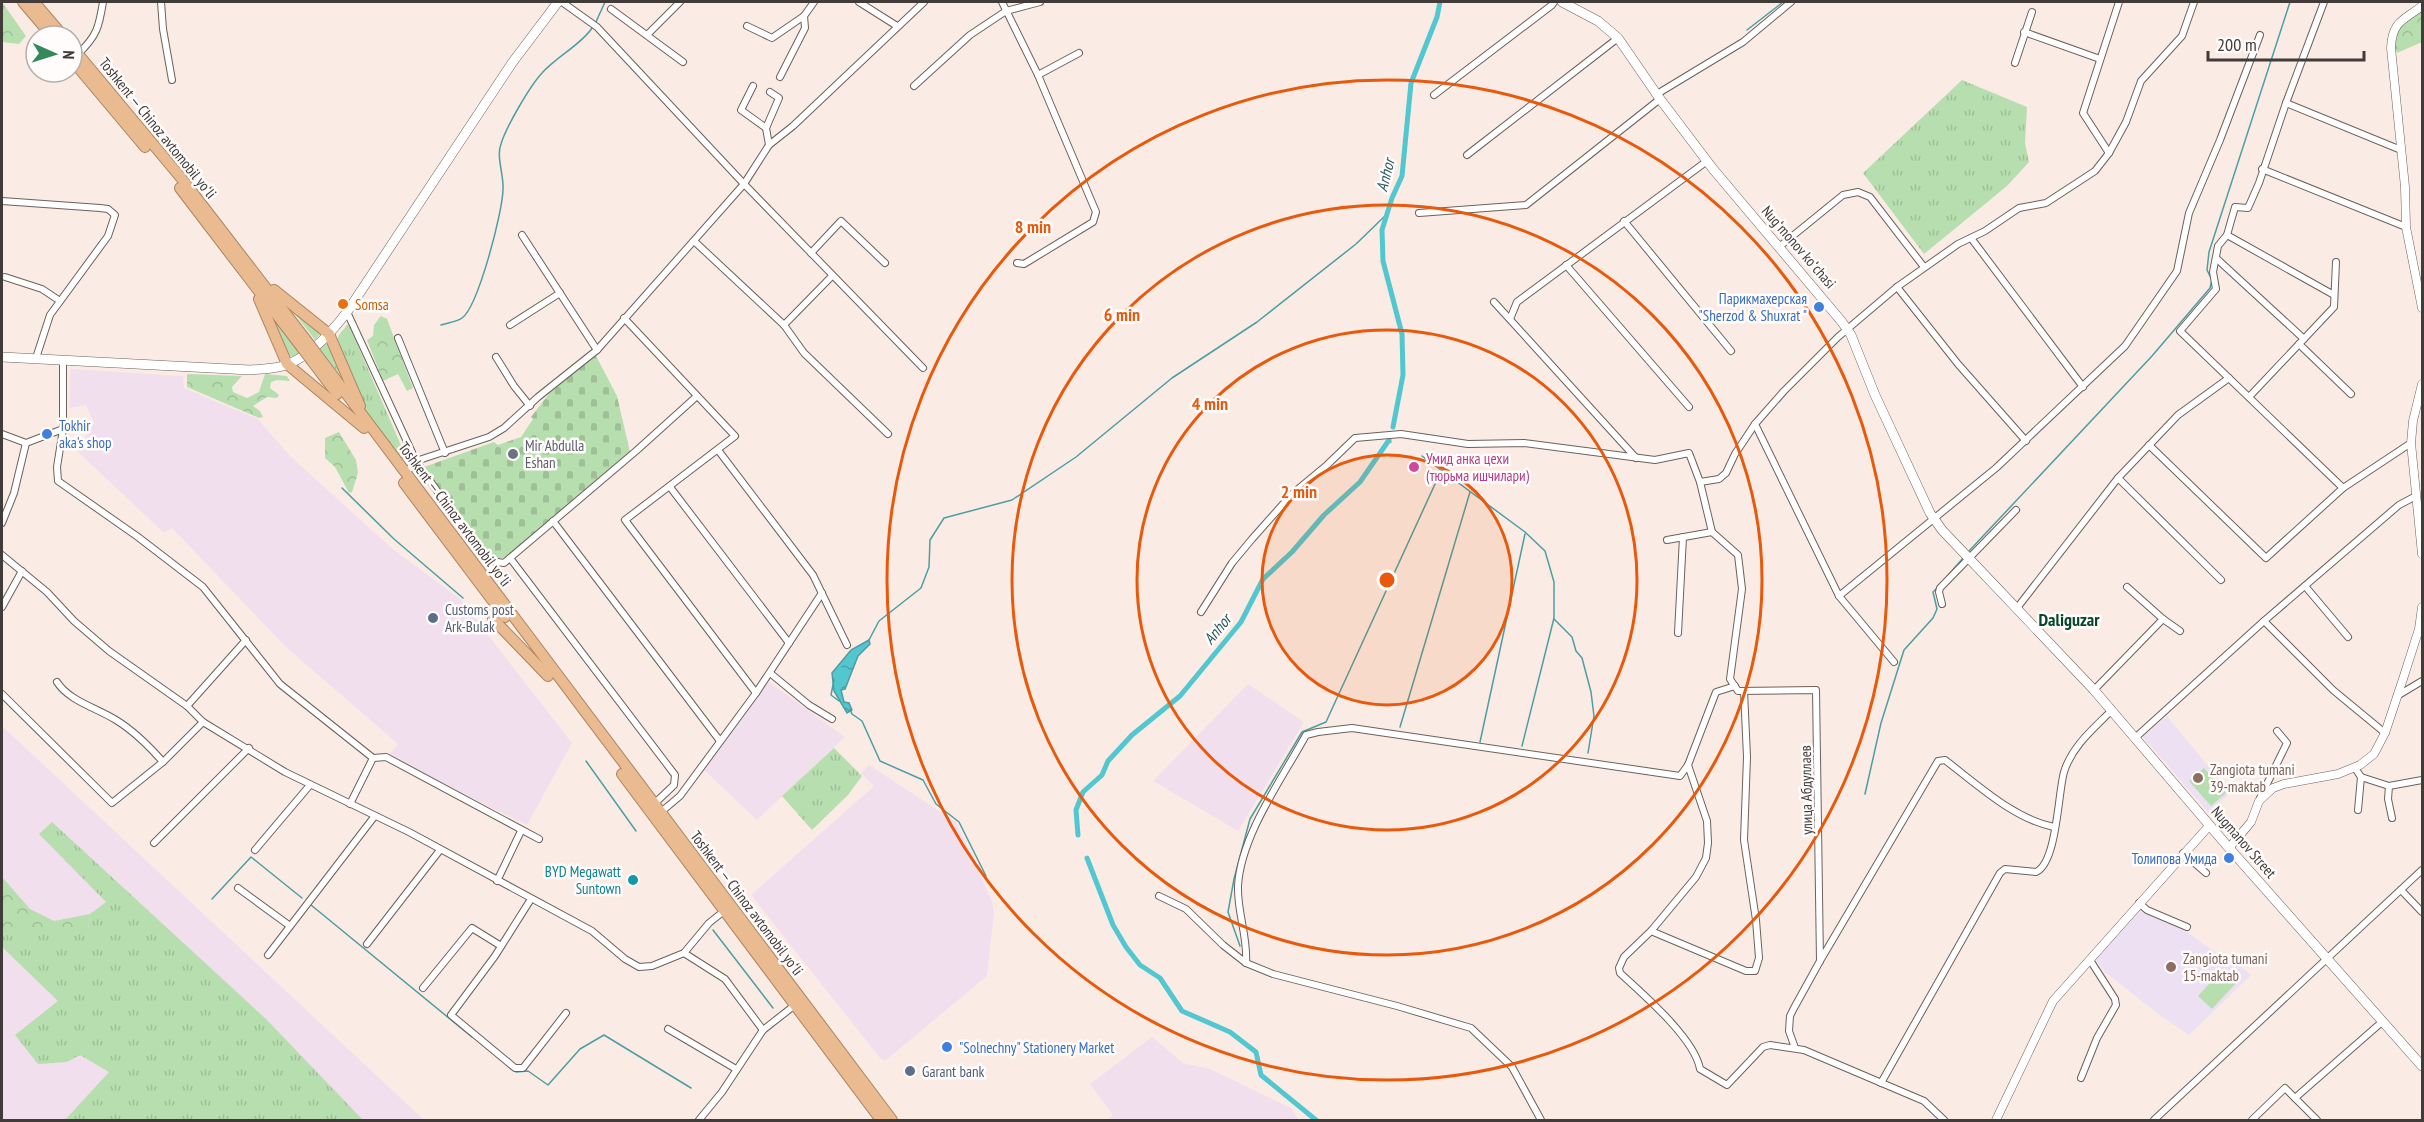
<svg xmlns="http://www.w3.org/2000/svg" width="2424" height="1122" font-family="'PT Sans Narrow',sans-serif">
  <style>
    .industrial { fill: #f2dfee }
    .education { fill: #ede0f3 }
    .grass { fill: url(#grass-tufts) }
    .forest { fill: url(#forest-crowns) }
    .cemetery { fill: url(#cemetery-stones) }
    .pitch { fill: #b7deae }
    .water { fill: url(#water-ripples); stroke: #4d9da2; stroke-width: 1.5 }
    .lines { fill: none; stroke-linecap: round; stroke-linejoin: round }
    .stream { stroke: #4d9da2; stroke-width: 1.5 }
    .canal { stroke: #52c7cf; stroke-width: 5 }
    .minor-casing { stroke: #6d615b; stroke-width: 8 }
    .tertiary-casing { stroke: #6d615b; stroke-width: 9 }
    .secondary-casing { stroke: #6d615b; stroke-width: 10 }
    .trunk-casing { stroke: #ab835f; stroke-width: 12 }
    .minor { stroke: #fff; stroke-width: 6 }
    .tertiary { stroke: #fff; stroke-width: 8 }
    .secondary { stroke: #fff; stroke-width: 9 }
    .trunk { stroke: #eabb90; stroke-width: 10 }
    .trunk-bridge-casing { stroke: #ab835f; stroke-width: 12; stroke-linecap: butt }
    .trunk-bridge { stroke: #eabb90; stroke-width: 10 }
    .ring { fill: none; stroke: #e8590c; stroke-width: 3 }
    .food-dot { fill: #e8710a; stroke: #fffcfb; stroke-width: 2 }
    .shop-dot { fill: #3f7fe0; stroke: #fffcfb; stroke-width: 2 }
    .worship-dot { fill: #6b7280; stroke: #fffcfb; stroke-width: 2 }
    .hotel-dot { fill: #d1479c; stroke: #fffcfb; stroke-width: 2 }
    .service-dot { fill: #5c6f8a; stroke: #fffcfb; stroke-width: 2 }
    .education-dot { fill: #8d6e63; stroke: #fffcfb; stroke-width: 2 }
    .culture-dot { fill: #0f9aa8; stroke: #fffcfb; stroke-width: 2 }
    .labels { text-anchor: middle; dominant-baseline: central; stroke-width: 5; stroke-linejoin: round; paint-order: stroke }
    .street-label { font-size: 15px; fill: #413b39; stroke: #fffcfb }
    .shop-label { font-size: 15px; fill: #366cbe; stroke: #fffcfb; text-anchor: end }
    .food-label { font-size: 15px; fill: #c56008; stroke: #fffcfb; text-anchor: start }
    .worship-label { font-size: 15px; fill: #5b616d; stroke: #fffcfb; text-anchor: start }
    .hotel-label { font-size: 15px; fill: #b23c85; stroke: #fffcfb; text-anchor: start }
    .service-label { font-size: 15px; fill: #4e5e75; stroke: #fffcfb; text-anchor: start }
    .education-label { font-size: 15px; fill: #785e54; stroke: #fffcfb; text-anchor: start }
    .culture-label { font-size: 15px; fill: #0d838f; stroke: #fffcfb; text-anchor: end }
    .water-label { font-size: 16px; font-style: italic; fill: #295a5e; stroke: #fffcfb }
    .quarter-label { font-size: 18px; font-weight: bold; fill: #054729; stroke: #fffcfb }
    .centre { fill: #e8590c; stroke: #fffcfb; stroke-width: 3 }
    .ring-label { font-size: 18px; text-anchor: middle; font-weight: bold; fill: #e8590c; stroke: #fffcfb; stroke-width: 5; stroke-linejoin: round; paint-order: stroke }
  </style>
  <defs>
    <pattern id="grass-tufts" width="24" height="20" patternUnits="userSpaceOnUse" patternTransform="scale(1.5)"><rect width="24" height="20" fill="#b7deae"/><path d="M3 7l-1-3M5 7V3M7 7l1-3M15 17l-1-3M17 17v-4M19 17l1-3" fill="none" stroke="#9fbf96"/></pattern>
    <pattern id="forest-crowns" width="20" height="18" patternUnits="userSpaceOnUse" patternTransform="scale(1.5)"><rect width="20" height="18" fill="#b7deae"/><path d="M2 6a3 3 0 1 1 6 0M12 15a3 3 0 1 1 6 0" fill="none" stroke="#9fbf96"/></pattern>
    <pattern id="cemetery-stones" width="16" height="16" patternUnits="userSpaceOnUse" patternTransform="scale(1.5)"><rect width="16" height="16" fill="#b7deae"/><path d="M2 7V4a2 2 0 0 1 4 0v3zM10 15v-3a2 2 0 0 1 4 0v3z" fill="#9fbf96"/></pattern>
    <pattern id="water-ripples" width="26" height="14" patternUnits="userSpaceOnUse" patternTransform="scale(1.5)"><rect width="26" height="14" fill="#52c7cf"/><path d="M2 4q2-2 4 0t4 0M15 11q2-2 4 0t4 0" fill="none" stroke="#46a3a9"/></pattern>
  </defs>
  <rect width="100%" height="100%" fill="#faece5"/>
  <g class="industrial">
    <polygon points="70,369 183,376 184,388 258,419 291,457 394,550 460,599 572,743 527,825 387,757 398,744 287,648 172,528 164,533 77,451 94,423 86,405 69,408"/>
    <polygon points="769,682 845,737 757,820 703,769"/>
    <polygon points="1248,684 1304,722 1238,831 1153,781"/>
    <polygon points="2,726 422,1118 425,1120 2,1120"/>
    <polygon points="869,765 956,822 992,901 994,912 987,976 885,1061 880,1058 751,895 874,786 861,773"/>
    <polygon points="1152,1037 1183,1063 1210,1069 1291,1108 1299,1120 1107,1120 1113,1115 1090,1084"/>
  </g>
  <g class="education">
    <polygon points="2167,716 2230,793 2209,813 2143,737"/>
    <polygon points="2140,908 2177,925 2229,962 2234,961 2251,975 2189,1035 2161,1016 2105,972 2096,960"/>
  </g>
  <g class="grass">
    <polygon points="1962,80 2027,107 2025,143 2029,162 2007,186 1924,254 1863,173"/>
    <polygon points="285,301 319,331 320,334 315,340"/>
    <polygon points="273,319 298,352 298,355 292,357 287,353"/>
    <polygon points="347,325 349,325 406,457 402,460 367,413 336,342 339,335"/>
    <polygon points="324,343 330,346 354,393 318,347"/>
    <polygon points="834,748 862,776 848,795 812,830 782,796"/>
    <polygon points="52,822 266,1019 363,1120 65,1120 109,1072 80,1055 67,1062 38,1064 15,1035 58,1001 2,947 2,936 29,926 88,930 90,914 106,902 39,834"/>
  </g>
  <g class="forest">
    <polygon points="2,2 26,36 19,44 2,42"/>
    <polygon points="2422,10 2422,42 2397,53 2393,42 2401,25"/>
    <polygon points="381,316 387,319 413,388 407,391 398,374 383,381 367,340 373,336 374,325"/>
    <polygon points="187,374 242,376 232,387 233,392 247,398 259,392 265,374 287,376 290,381 277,380 271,382 270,388 279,395 277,398 267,397 253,406 260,411 263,417 259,418 187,387"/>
    <polygon points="339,432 356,460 358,473 352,492 349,493 335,467 325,458 325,438"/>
    <polygon points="2,877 30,909 54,921 90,914 88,930 70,933 32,927 2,937"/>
  </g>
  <polygon class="cemetery" points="596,356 617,396 630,452 504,558 490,558 424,467 494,442 498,445 521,437 533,419 531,417 555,386"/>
  <g class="pitch">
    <polygon points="2204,768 2226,793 2211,806 2189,781"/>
    <polygon points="2223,969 2237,982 2212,1009 2198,996"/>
  </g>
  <polygon class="water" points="869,640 870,644 858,656 845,689 841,690 844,702 849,703 852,710 847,713 834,691 832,673 851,650"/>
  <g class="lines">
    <g class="stream">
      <polyline points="595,24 605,2"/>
      <polyline points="1747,30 1783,2"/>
      <path d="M441,325c6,-2 16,-3 21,-7 16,-11 41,-107 41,-129 1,-14 -7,-32 -2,-45 5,-17 29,-58 41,-71 14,-16 40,-29 50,-45"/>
      <polyline points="1388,442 1391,442"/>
      <polyline points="1422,456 1525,532 1545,551 1554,582 1554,618 1522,746"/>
      <polyline points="342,488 394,539 463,598"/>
      <polyline points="1969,551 2152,356 2210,288 2212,280 2207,270 2209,252 2290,2"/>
      <polyline points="1943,581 1964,557"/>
      <polyline points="1554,619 1572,637 1576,651 1582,658 1591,692 1594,716 1588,753"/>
      <polyline points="869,640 879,621 921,588 929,567 930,540 944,518 1012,500 1076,457 1172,378 1257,322 1356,244 1387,214"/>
      <polyline points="834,680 831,695 839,701"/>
      <polyline points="850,709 852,714 862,721 880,761 923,780 936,804 959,822 986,876"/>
      <polyline points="1400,727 1470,492"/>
      <polyline points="1480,742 1525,534"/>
      <polyline points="586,761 636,831"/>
      <polyline points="1865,794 1881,723 1904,650 1933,618 1937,609 1933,592 1938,587"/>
      <polyline points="212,899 251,857 302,898"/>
      <polyline points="311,905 472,1037"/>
      <polyline points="713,930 773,1008"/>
      <polyline points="1240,946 1228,912 1234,879 1250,819 1302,732 1326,722 1441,471"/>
      <polyline points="513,1070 516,1072 528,1071 548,1085 580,1049 604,1035 691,1088"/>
    </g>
    <g class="canal">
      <polyline points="1393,427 1403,375 1402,334 1383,261 1382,230 1392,198 1402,176 1411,83 1437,17 1440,2"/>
      <polyline points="1078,835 1076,810 1083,792 1102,775 1108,761 1132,735 1180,696 1241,622 1263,579 1292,552 1324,515 1360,482 1389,440"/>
      <polyline points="1087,858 1113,925 1126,947 1140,965 1160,978 1182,1011 1230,1032 1256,1052 1261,1075 1316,1120"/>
    </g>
    <g class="minor-casing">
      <g id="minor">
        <polyline points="161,2 163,29 172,80"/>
        <polyline points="562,2 597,27 744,184 923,368"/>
        <polyline points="859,2 897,26"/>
        <polyline points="1002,2 1038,75 1096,212 1093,222 1024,264 1017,263"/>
        <polyline points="2324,2 2286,103 2259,183 2248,208 2235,207 2227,235 2218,246 2213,272 2216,289 2180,331 2343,488"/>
        <polyline points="611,9 683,62"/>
        <polyline points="747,26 772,38 804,16 814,2"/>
        <polyline points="2024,32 2100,59"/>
        <polyline points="647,35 680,2"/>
        <path d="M78,54c19,-18 21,-27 25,-52"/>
        <polyline points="2015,63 2032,12"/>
        <polyline points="1038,75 1079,53"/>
        <polyline points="780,77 805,28 804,16"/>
        <polyline points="753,86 741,110 766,128"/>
        <polyline points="914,86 970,35 1006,11 1040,2"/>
        <polyline points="1657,94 1743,42 1791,2"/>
        <polyline points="1434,95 1552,5 1554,2"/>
        <polyline points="2286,103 2401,150"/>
        <polyline points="769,145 766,128 779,98 770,92"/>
        <polyline points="2109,153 2083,113 2119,2"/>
        <polyline points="1467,155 1618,38"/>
        <polyline points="2262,169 2406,227"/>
        <polyline points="2,201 100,208 108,209 115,215 108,236 50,315 36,358"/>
        <polyline points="1419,213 1526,205 1660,99"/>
        <polyline points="1624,221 1731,351"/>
        <polyline points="522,235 597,350"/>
        <polyline points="2227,235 2334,295"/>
        <polyline points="1971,238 2083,387"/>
        <polyline points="694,241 784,325 804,353 888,434"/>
        <polyline points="1779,247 1843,195 1858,192 1870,197 1924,267"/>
        <polyline points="811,253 841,221 885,263"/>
        <polyline points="2216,258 2304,339"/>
        <polyline points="1566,265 1689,407"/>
        <polyline points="5,277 42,289 60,301"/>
        <polyline points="1897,287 1958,364 2026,441"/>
        <polyline points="1494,302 1636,458"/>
        <polyline points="347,312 416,461 483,556 491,561 504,563 636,451 697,396"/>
        <polyline points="624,318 735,436 625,520 756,693"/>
        <polyline points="1510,319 1517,302 1707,161"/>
        <polyline points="510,325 560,293"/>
        <polyline points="784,325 832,276"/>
        <polyline points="398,338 445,453"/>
        <polyline points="2299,344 2351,394"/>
        <polyline points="496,357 514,386 530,406"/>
        <polyline points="63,360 63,429 57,467 58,481 138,537 203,587 280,684 373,758 350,804"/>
        <polyline points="2249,397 2334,307 2336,262"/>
        <polyline points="1755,424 1839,596 1894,662"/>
        <polyline points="2,434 26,443"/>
        <polyline points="2149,445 2266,558 2343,488 2411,443"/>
        <polyline points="718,450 813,575 847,645"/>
        <polyline points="406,473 416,461 489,437 504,428 538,397 597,350 744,184 769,145 793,126 924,2"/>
        <polyline points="2118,478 2221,580"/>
        <polyline points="1700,482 1719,479 1726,473 1735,454 1755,424 1784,391 1838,337 1897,287 1958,244 1985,231 2019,208 2046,203 2095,171 2109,153 2126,122 2141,81 2182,36 2194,2"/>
        <polyline points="670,487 789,643"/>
        <polyline points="553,521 720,741"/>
        <polyline points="2,523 14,493 26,443 63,429"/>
        <polyline points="1667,540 1712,532"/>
        <polyline points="2,555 47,592 74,621 109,651 187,706 203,722 285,772 409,832 592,931 625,959 639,967 652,966 684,953 709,923 724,911"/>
        <polyline points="510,558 675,775 674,785 654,804"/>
        <polyline points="2305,586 2348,637"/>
        <polyline points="1839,596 1996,468 2125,346 2177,271 2189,213 2220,140 2260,35"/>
        <polyline points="1942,604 1939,592 1940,588 2016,510"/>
        <polyline points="2,607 22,571"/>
        <polyline points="2017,608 2118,478 2178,415 2229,378"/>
        <polyline points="1201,612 1232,563 1252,539 1292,494 1327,465 1355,438 1401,434 1468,444 1524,443 1655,460 1689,453 1700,482 1712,532 1738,555 1742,589 1730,679 1738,691 1816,690 1820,961"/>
        <polyline points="2163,619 2180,631"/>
        <polyline points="2264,621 2333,690 2385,733"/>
        <polyline points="1678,633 1683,537"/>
        <polyline points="770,673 809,705 832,719"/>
        <path d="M57,682c12,19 40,26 59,38 18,11 33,26 47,42"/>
        <polyline points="2094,690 2163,619 2127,587"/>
        <polyline points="2,694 112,803 163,762 203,722"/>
        <polyline points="2397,696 2422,681"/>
        <polyline points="187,706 246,640"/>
        <polyline points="2135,738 2264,621 2399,505 2416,496"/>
        <polyline points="373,758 386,757 539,839"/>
        <path d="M1688,765l19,56 1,22 -2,15 -10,19 -45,54 -27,26 -5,11 1,5c23,21 75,66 80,96l27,16 36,-38 7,-2 34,5 120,51 20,19"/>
        <polyline points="2355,768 2361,777 2389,786 2422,780"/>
        <polyline points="2389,786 2388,799 2392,818"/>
        <polyline points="2260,798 2287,743 2277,731"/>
        <polyline points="2358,810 2361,777"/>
        <polyline points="661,812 680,796 756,693 822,593"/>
        <polyline points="154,843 249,748"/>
        <polyline points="255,850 310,785"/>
        <polyline points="2183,853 2206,873"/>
        <polyline points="497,881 521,831"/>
        <polyline points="238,888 290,926"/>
        <polyline points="2401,890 2422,912"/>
        <polyline points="1159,896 1186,909 1223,945 1246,963 1273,974 1397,1006 1471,1028 1512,1067 1541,1120"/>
        <polyline points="531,899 495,956 451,1015 515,1068 523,1068 566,1013"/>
        <polyline points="2139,903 2147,910 2187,927"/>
        <polyline points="1651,931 1746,971 1755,971 1759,958 1756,920 1744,840 1747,757 1744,691"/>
        <polyline points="367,944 440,850"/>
        <polyline points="684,953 725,979 763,1030"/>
        <polyline points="268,955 374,817"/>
        <path d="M1246,963c2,-26 -9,-51 -8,-77 3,-51 44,-107 68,-151l12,-3 34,-4 328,48 8,-11 28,-73 19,-6"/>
        <polyline points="423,988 472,928 501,946"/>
        <polyline points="668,1029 736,1069"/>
        <path d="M1795,1048l-6,-17 1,-15 4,-8 26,-47 118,-200 7,-1c33,25 69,59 109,67"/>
        <polyline points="2081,1078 2097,1038 2116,1005 2115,999 2090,960"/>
        <path d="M1881,1083l119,-210 5,-4 31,3c21,-9 22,-79 28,-100 8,-26 30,-44 48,-62"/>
        <polyline points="2295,1098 2383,1021"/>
        <polyline points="699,1120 722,1092 763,1030 795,1005"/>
        <polyline points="2154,1120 2422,870"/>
        <polyline points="2252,1120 2285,1088 2317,1120"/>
      </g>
    </g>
    <g class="tertiary-casing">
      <g id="tertiary">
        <path d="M2422,6c-18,14 -30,15 -31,42l14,139 1,40 16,81"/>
        <polyline points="2422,384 2413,421 2411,443 2422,554"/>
        <polyline points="2229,848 2251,822 2259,801 2273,788 2284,784 2338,774 2360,765 2374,754 2385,733 2403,679 2419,629 2422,607"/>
        <polyline points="1996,1120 2053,1001 2209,826"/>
      </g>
    </g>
    <g class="secondary-casing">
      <g id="secondary">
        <polyline points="1562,2 1598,21 1618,38 1660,99 1713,169 1842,322 1851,335 1875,395 1930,513 1942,530 2094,690 2229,848 2422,1066"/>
        <path d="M2,357l248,13c11,-1 23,-1 33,-4 26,-8 48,-33 64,-54l165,-249 46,-61"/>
      </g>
    </g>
    <g class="trunk-casing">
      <g id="trunk">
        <polyline points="23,2 52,36"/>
        <polyline points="34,2 63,36"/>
        <polyline points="72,47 182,179 309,344"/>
        <polyline points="72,60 145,147"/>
        <polyline points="180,188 303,349"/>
        <polyline points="274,290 329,334 360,406"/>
        <polyline points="259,299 287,364 364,428"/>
        <polyline points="318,356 892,1120"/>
        <polyline points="312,361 337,394"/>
        <polyline points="404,483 505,617"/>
        <polyline points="503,606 495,609 493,619 548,676"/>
        <polyline points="622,774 881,1120"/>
      </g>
    </g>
    <use href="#minor" class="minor"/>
    <use href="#tertiary" class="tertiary"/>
    <use href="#secondary" class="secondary"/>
    <use href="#trunk" class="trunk"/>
    <g class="trunk-bridge-casing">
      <g id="trunk-bridge">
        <polyline points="309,344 318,356"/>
        <polyline points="303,349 312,361"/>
      </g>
    </g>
    <use href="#trunk-bridge" class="trunk-bridge"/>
  </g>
  <circle cx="1387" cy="580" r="125" fill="#e8590c" fill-opacity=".12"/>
  <g class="ring">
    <circle cx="1387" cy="580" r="125"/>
    <circle cx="1387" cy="580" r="250"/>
    <circle cx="1387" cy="580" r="375"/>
    <circle cx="1387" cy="580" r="500"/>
  </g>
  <circle class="food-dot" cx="343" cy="304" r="6"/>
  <g class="shop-dot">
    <circle cx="1819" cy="307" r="6"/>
    <circle cx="47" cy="434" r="6"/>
    <circle cx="2229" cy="858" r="6"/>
    <circle cx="947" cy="1047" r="6"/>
  </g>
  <circle class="worship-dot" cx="513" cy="454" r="6"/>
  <circle class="hotel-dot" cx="1414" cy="467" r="6"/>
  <g class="service-dot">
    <circle cx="433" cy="618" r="6"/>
    <circle cx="910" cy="1071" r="6"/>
  </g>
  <g class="education-dot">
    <circle cx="2198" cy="778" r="6"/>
    <circle cx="2171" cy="967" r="6"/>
  </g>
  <circle class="culture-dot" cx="633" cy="880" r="6"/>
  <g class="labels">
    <g class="street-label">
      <text transform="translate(158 128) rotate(51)">Toshkent — Chinoz avtomobil yoʻli</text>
      <text transform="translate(1799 247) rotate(49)">Nugʻmonov koʻchasi</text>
      <text transform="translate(455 514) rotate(53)">Toshkent — Chinoz avtomobil yoʻli</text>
      <text transform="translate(1806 790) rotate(-91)">улица Абдуллаев</text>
      <text transform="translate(2244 842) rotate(49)">Nugmanov Street</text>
      <text transform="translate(747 903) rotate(53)">Toshkent — Chinoz avtomobil yoʻli</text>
    </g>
    <g class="shop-label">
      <text x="1807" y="298">Парикмахерская<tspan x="1807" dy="17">"Sherzod &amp; Shuxrat "</tspan></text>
      <text x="59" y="425" text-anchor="start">Tokhir<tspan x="59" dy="17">aka's shop</tspan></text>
      <text x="2217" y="858">Толипова Умида</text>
      <text x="959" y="1047" text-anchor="start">"Solnechny" Stationery Market</text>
    </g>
    <g class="food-label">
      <text x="355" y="304">Somsa</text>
    </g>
    <g class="worship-label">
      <text x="525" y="445">Mir Abdulla<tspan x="525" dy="17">Eshan</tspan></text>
    </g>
    <g class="hotel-label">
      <text x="1426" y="458">Умид анка цехи<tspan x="1426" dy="17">(тюрьма ишчилари)</tspan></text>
    </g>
    <g class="service-label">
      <text x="445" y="609">Customs post<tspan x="445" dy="17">Ark-Bulak</tspan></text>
      <text x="922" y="1071">Garant bank</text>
    </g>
    <g class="education-label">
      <text x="2210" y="769">Zangiota tumani<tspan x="2210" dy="17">39-maktab</tspan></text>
      <text x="2183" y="958">Zangiota tumani<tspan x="2183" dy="17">15-maktab</tspan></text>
    </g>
    <g class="culture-label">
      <text x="621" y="871">BYD Megawatt<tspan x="621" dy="17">Suntown</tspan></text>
    </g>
    <g class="water-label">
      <text transform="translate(1385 175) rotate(-76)">Anhor</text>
      <text transform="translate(1217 629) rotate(-51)">Anhor</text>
    </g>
    <g class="quarter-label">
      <text x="2069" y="619">Daliguzar</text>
    </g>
  </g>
  <circle cx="1387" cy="580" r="9" class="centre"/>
  <g class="ring-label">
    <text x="1033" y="233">8 min</text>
    <text x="1122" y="321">6 min</text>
    <text x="1210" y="410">4 min</text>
    <text x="1299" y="498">2 min</text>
  </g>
  <rect width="2424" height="1122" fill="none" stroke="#413b39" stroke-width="6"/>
  <g transform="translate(54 54) rotate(93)"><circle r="28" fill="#fffcfb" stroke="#b3afad" stroke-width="1.5"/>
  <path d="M0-4.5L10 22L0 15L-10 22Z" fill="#34895c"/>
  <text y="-9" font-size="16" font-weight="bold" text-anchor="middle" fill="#413b39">N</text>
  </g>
  <path d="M2208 51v9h156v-9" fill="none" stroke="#413b39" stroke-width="3"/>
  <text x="2217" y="51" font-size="18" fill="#413b39" stroke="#fffcfb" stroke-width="4.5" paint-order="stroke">200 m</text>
</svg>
